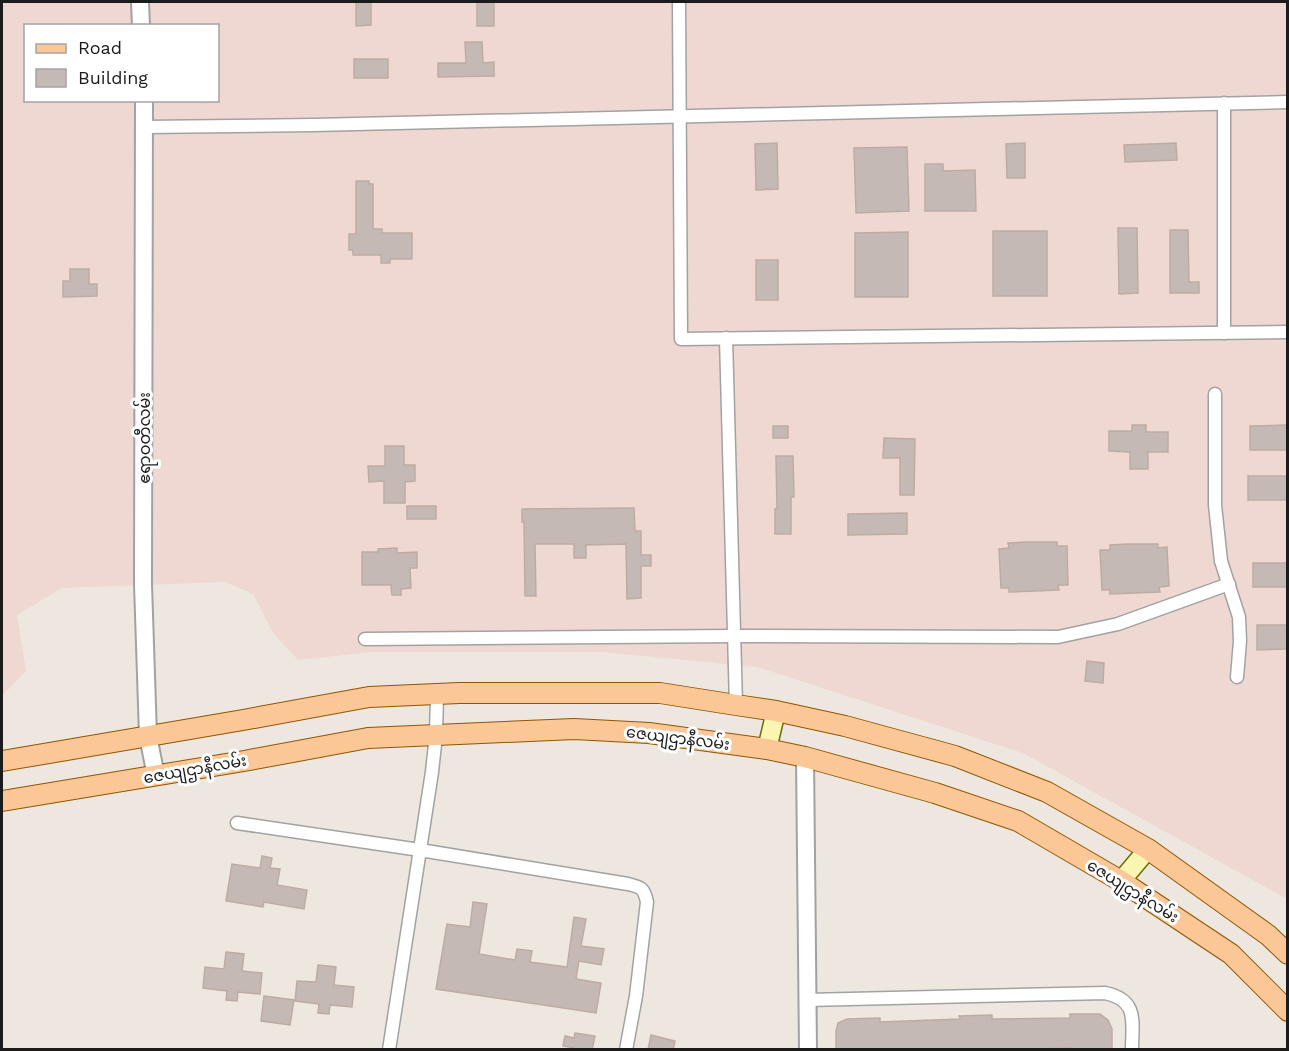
<svg xmlns="http://www.w3.org/2000/svg" width="1289" height="1051" font-family="'Work Sans','Noto Sans Myanmar',sans-serif">
  <style>
    .military { fill: #efd8d2; fill-rule: evenodd }
    .building { fill: #c4b9b4; stroke: #beaca3; stroke-width: 1.5 }
    .lines { fill: none; stroke-linecap: round; stroke-linejoin: round }
    .minor-casing { stroke: #a2a2a2; stroke-width: 15 }
    .tertiary-casing { stroke: #a2a2a2; stroke-width: 20 }
    .secondary-casing { stroke: #6c6f05; stroke-width: 21 }
    .primary-casing { stroke: #915501; stroke-width: 22 }
    .minor { stroke: #fff; stroke-width: 12 }
    .tertiary { stroke: #fff; stroke-width: 16 }
    .secondary { stroke: #f9f6b2; stroke-width: 18 }
    .primary { stroke: #fbc796; stroke-width: 20 }
    .labels { text-anchor: middle; dominant-baseline: central; stroke-width: 6; stroke-linejoin: round; paint-order: stroke }
    .street-label { font-size: 16px; fill: #1b1b1b; stroke: #fff }
  </style>
  <rect width="100%" height="100%" fill="#ede7e0"/>
  <path class="military" d="M2,2h1285v897l-264,-146 -266,-86 -155,-15h-231l-73,8 -25,-27 -20,-39 -28,-12 -163,6 -45,27 9,56 -24,25zM26,26h192v74h-192z"/>
  <g class="building">
    <polygon points="356,2 371,2 371,25 356,26"/>
    <rect x="477" y="2" width="17" height="24"/>
    <polygon points="465,42 482,42 483,63 494,62 494,76 438,77 438,63 466,63"/>
    <rect x="354" y="59" width="34" height="19"/>
    <polygon points="777,143 778,189 756,190 755,144"/>
    <polygon points="1025,143 1025,178 1007,178 1006,144"/>
    <polygon points="1176,143 1177,160 1125,162 1124,145"/>
    <polygon points="907,147 909,211 856,213 854,148"/>
    <polygon points="925,164 943,164 943,171 975,170 976,211 925,211"/>
    <polygon points="356,181 369,181 369,184 373,184 373,229 382,229 382,233 412,233 412,259 390,259 390,263 381,263 381,255 353,255 353,250 349,250 349,234 356,234"/>
    <polygon points="1118,228 1137,228 1138,293 1119,294"/>
    <polygon points="1170,230 1188,230 1189,282 1199,282 1199,293 1170,293"/>
    <rect x="993" y="231" width="54" height="65"/>
    <polygon points="908,232 908,297 855,297 855,233"/>
    <rect x="756" y="260" width="22" height="40"/>
    <polygon points="70,269 89,269 89,284 97,284 97,296 63,297 63,281 70,281"/>
    <polygon points="1132,425 1146,425 1146,432 1168,432 1168,452 1148,452 1148,469 1130,469 1130,452 1109,451 1109,431 1132,431"/>
    <polygon points="1287,425 1287,450 1250,450 1250,426"/>
    <rect x="773" y="426" width="15" height="12"/>
    <polygon points="884,438 915,439 914,495 900,495 900,458 883,458"/>
    <polygon points="385,446 404,446 404,465 415,465 415,481 405,482 405,503 384,503 384,481 369,482 368,466 385,466"/>
    <polygon points="776,456 793,456 794,497 791,497 791,534 775,534 775,509 777,509"/>
    <rect x="1248" y="476" width="39" height="24"/>
    <rect x="407" y="506" width="29" height="13"/>
    <polygon points="634,508 635,531 641,531 641,555 651,555 651,566 641,566 641,598 627,599 626,544 586,545 586,558 574,558 574,544 535,544 536,596 525,596 524,522 522,522 522,509"/>
    <polygon points="907,513 907,534 848,535 848,514"/>
    <polygon points="1027,542 1057,542 1057,546 1067,546 1068,585 1058,585 1059,590 1009,592 1009,588 1001,588 999,549 1009,548 1008,543"/>
    <polygon points="1128,544 1158,544 1158,548 1167,547 1169,586 1159,587 1160,592 1110,594 1110,590 1102,590 1100,550 1110,550 1110,545"/>
    <polygon points="397,548 397,553 417,552 417,568 410,568 411,588 401,589 401,595 392,595 391,585 362,585 362,552 378,552 378,549"/>
    <rect x="1253" y="563" width="34" height="24"/>
    <polygon points="1257,625 1287,625 1287,649 1257,650"/>
    <polygon points="1087,661 1104,663 1103,683 1085,681"/>
    <polygon points="262,856 272,858 270,868 280,869 277,885 307,890 304,909 264,902 263,907 226,901 232,864 260,868"/>
    <polygon points="473,902 487,904 479,954 515,960 517,949 532,951 530,962 567,967 574,917 586,919 581,946 604,949 601,965 579,961 576,979 601,983 596,1013 436,989 447,924 470,927"/>
    <polygon points="226,952 244,954 242,971 262,973 260,994 238,992 237,1001 226,1000 227,991 203,988 205,967 224,969"/>
    <polygon points="318,965 336,967 334,985 354,987 352,1007 330,1005 329,1014 318,1013 319,1004 295,1001 297,981 316,982"/>
    <polygon points="264,996 294,1000 290,1025 261,1021"/>
    <polygon points="1070,1014 1100,1014 1108,1020 1112,1029 1112,1050 1070,1050 1070,1048 993,1050 836,1050 836,1031 838,1023 847,1019 880,1018 880,1022 960,1019 959,1016 992,1015 992,1019 1070,1018"/>
    <polygon points="575,1033 595,1036 592,1050 573,1050 574,1048 563,1046 565,1036 574,1038"/>
    <polygon points="651,1035 675,1041 673,1050 648,1050"/>
  </g>
  <g class="lines">
    <g class="minor-casing">
      <g id="minor">
        <polyline points="679,2 681,339 1288,332"/>
        <polyline points="1224,103 1224,333"/>
        <polyline points="145,127 314,125 1288,102"/>
        <polyline points="726,338 736,705"/>
        <polyline points="1215,394 1215,505 1221,561 1239,617 1240,641 1237,677"/>
        <polyline points="365,639 735,636 1058,637 1118,624 1229,584"/>
        <path d="M237,823l183,27 208,34c13,3 16,4 19,18l-11,94 -10,54"/>
        <path d="M807,1000l298,-7c34,7 27,29 27,57"/>
        <polyline points="389,1050 432,772 436,735 437,694"/>
      </g>
    </g>
    <g class="tertiary-casing">
      <g id="tertiary">
        <polyline points="140,2 141,26"/>
        <polyline points="144,100 143,584 148,736 156,776"/>
        <polyline points="805,757 808,1050"/>
      </g>
    </g>
    <g class="secondary-casing">
      <g id="secondary">
        <polyline points="767,749 776,711"/>
        <polyline points="1121,881 1148,849"/>
      </g>
    </g>
    <g class="primary-casing">
      <g id="primary">
        <polyline points="2,761 243,720 369,697 459,693 660,693 736,705 776,711 845,726 955,756 1047,792 1148,849 1268,935 1288,954"/>
        <polyline points="2,801 244,761 368,738 574,729 649,733 767,749 805,757 935,793 1018,821 1121,881 1231,954 1288,1011"/>
      </g>
    </g>
    <use href="#minor" class="minor"/>
    <use href="#tertiary" class="tertiary"/>
    <use href="#secondary" class="secondary"/>
    <use href="#primary" class="primary"/>
  </g>
  <g class="labels">
    <g class="street-label">
      <text transform="translate(144 438) rotate(-90)">ဧရာဝတီလမ်း</text>
      <text transform="translate(678 738) rotate(7)">ဇေယျဌာနီလမ်း</text>
      <text transform="translate(195 769) rotate(-10)">ဇေယျဌာနီလမ်း</text>
      <text transform="translate(1133 891) rotate(32)">ဇေယျဌာနီလမ်း</text>
    </g>
  </g>
  <rect width="1289" height="1051" fill="none" stroke="#1b1b1b" stroke-width="6"/>
  <rect x="24" y="24" width="195" height="78" fill="#ffffff" stroke="#a4a4a4" stroke-width="1.5"/>
  <rect x="36" y="44" width="30" height="9" fill="#fbc796" stroke="#a4a4a4" stroke-width="1.5"/>
  <text x="78" y="54" font-size="18" fill="#1b1b1b">Road</text>
  <rect x="36" y="69" width="30" height="18" fill="#c4b9b4" stroke="#a4a4a4" stroke-width="1.5"/>
  <text x="78" y="84" font-size="18" fill="#1b1b1b">Building</text>
</svg>
